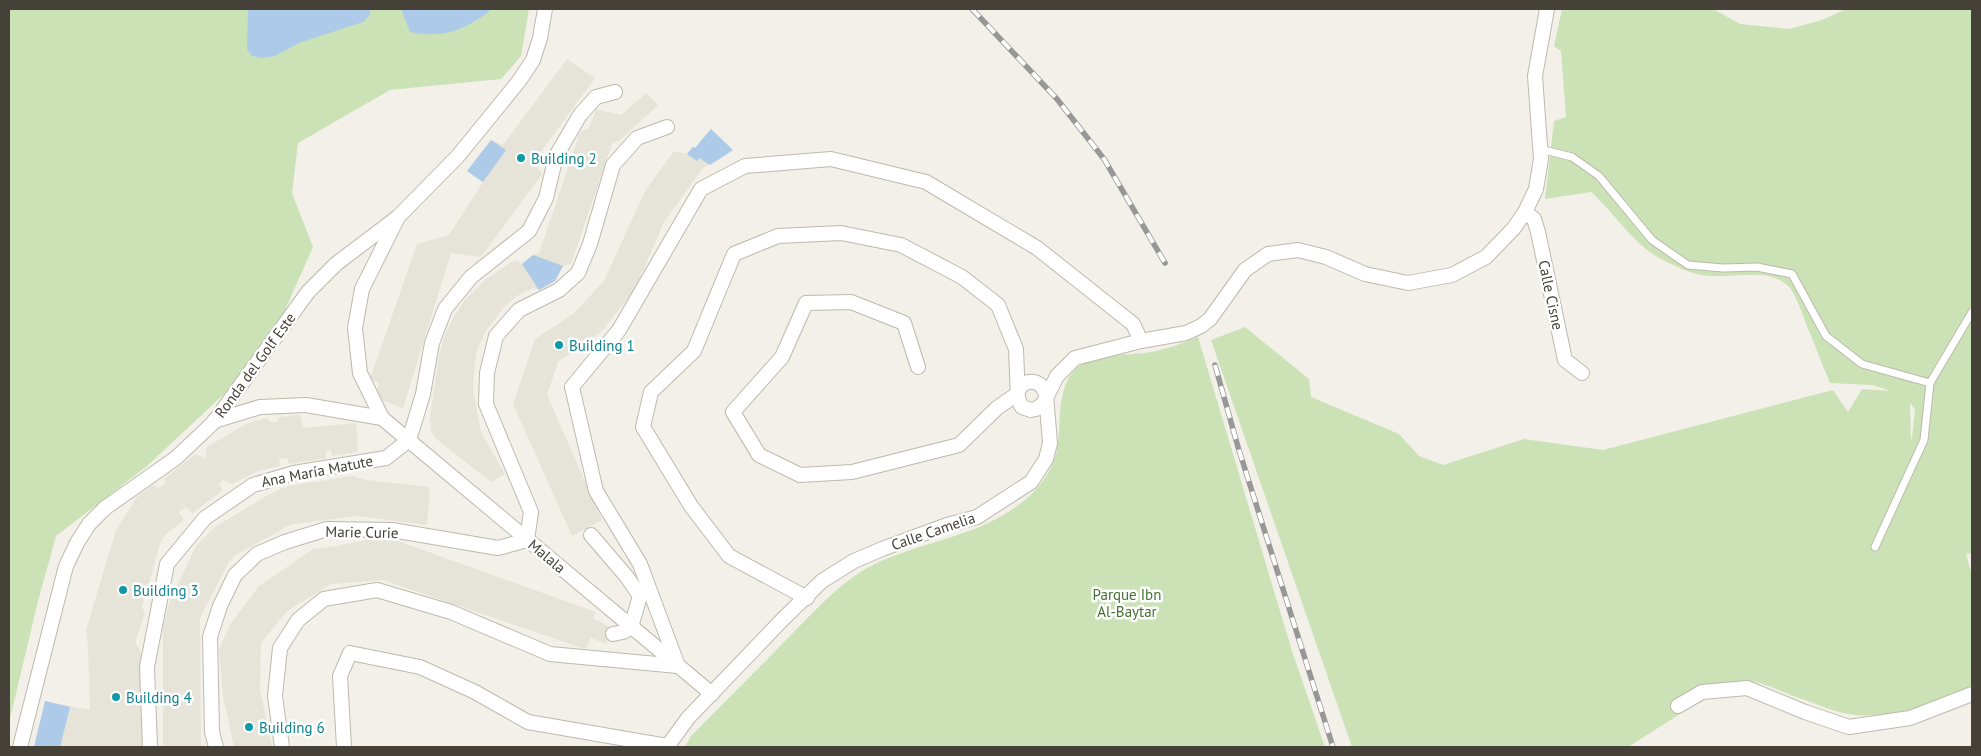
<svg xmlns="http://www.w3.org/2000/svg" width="1981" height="756" font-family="'PT Sans',sans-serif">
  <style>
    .residential { fill: #e6e3d8 }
    .green { fill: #cbe2b7; fill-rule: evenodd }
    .water { fill: #adcbe8 }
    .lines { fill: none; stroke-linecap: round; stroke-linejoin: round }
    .lane-casing { stroke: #bdb9ad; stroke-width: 9 }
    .street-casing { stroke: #bdb9ad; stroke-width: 16 }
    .lane { stroke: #fff; stroke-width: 7 }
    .street { stroke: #fff; stroke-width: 14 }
    .rail-casing { stroke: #979797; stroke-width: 5.5 }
    .rail { stroke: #fff; stroke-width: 4; stroke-dasharray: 11; stroke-linecap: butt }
    .culture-dot { fill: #0f9aa8; stroke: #fff; stroke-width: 2 }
    .labels { text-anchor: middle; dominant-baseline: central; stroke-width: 5; stroke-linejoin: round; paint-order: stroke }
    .culture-label { font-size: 15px; fill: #0d838f; stroke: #fff; text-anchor: start }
    .street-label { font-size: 15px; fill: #454138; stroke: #fff }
    .park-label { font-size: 15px; fill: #457033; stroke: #fff }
  </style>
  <rect width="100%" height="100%" fill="#f3f0e9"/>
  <g class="residential">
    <polygon points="567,59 595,78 532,164 543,173 481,257 451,253 403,408 376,398 379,383 370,379 417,244 449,235 483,182 467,171 491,140 503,145"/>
    <polygon points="646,93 658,105 619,141 612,144 571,264 563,266 555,281 539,290 533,288 517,296 505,306 485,332 476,353 473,388 479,422 481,432 505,474 491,482 435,438 431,430 430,417 435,383 439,356 443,340 452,320 464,301 486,279 515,260 522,264 533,255 539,253 580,132 589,128 596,109 621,115"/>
    <polygon points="711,129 733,150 703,168 664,222 635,289 602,331 558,362 547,395 602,520 572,536 513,404 535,339 573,314 604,281 645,191 674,151 687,154 693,147 695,148"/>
    <polygon points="300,415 303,428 356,423 358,452 332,456 331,450 326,452 326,458 289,464 287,458 279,459 280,466 258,471 232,484 223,480 219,485 223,490 192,514 186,507 179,512 184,520 166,534 161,541 142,607 145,613 135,642 142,654 140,681 145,747 34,747 45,701 90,710 88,648 86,630 116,530 137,497 153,485 159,488 166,483 164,479 196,454 205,459 207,447 248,423 267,418 270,422 277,422 280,417"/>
    <polygon points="353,476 366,480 430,487 427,525 357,516 294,524 288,526 234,556 229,562 200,618 201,747 163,747 163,629 169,603 196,546 215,527 268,495 287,486"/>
    <polygon points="376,538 398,541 596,612 593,618 610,627 611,625 606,644 591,638 585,649 383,580 331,584 287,611 261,643 260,690 272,747 234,747 223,696 219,649 230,625 258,587 313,549 331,547"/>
  </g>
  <g class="green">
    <polygon points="9,9 529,9 521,56 501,79 390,90 298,143 292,193 313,247 269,346 222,396 147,466 56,536 38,601 9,723"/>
    <path d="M1562,9h151l27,15 49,5 33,-9 24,-11h126v544l-6,1 6,21v113c-39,14 -80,33 -123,26 -14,-2 -30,-9 -44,-14 -21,-6 -39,-18 -62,-20v11l-41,9 -74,47h-276l-141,-407 34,-13 64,52 2,18 88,37 20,22 24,9 81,-26 79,11 230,-60 15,22 14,-23 29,2 -19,-6 -42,-2c-8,-19 -15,-38 -23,-57 -5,-12 -9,-27 -17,-38 -20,-23 -61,-8 -88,-13 -12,-2 -28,-9 -39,-15 -30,-15 -47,-46 -72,-68l-46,7 9,-78 12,-4 -5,-66 -7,-5zM1910,403l5,6 -3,30h-1z"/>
    <path d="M1198,337l94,314 33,96h-640l6,-11c33,-33 66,-66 99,-100 25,-25 48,-52 79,-69 52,-27 108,-28 156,-67 15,-13 28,-31 32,-50 5,-25 -2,-65 21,-83 18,-15 51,-11 73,-15 16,-3 32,-9 47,-15z"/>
  </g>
  <g class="water">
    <polygon points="248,9 371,9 369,16 363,22 299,43 275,56 262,58 252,56 247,49"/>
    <path d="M401,9h91c-26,21 -49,30 -82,23z"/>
    <polygon points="711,129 733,150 710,165 699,158 697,161 687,154 693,147 695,148"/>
    <polygon points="491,140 506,150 483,182 467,171"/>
    <polygon points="533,255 563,266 555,281 539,290 522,264"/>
    <polygon points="45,701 70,707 60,747 34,747"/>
  </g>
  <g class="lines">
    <g class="lane-casing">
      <g id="lane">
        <polyline points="1540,149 1572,157 1599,176 1652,240 1688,265 1723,268 1757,267 1792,274 1826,336 1862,364 1930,383 1972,312"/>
        <polyline points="1875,547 1924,440 1930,383"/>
      </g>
    </g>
    <g class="street-casing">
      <g id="street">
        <polyline points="1525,212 1534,219 1538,232 1565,360 1582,373"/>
        <polyline points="918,367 904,323 851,302 806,303 782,357 733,412 759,455 800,475 852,472 959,445 997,408 1017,394"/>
        <polyline points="382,418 712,694"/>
        <polyline points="214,421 260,407 306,405 382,418 360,373 355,328 362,289 397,219"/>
        <polyline points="591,535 627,577 640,596 631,627 623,632 613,634"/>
        <polyline points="807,598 729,556 691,506 643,427 651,392 694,351 734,254 778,236 841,233 901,245 962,277 998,305 1016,349 1018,399 1022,407 1031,410 1036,409 1043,404 1057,376 1075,358 1141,341 1186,333 1201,326 1210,319 1245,270 1268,254 1298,250 1326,257 1365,274 1408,283 1452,275 1486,257 1514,228 1525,212 1536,189 1541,159 1535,76 1547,9"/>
        <polyline points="1678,706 1702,692 1747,688 1805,712 1849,727 1910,718 1972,694"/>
        <polyline points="20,747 66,566 77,543 89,524 105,508 176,458 214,422 308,292 336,264 398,217 458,156 519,81 533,60 540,38 545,9"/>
        <polyline points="150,747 147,667 167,564 205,518 253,485 294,473 386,458 409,440 423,394 432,343 445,309 471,277 529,231 546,198 556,156 580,115 596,97 615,92"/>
        <polyline points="216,747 212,732 210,637 220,606 235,575 257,554 285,542 327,529 392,530 498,548 527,540 531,512 486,404 487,373 496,336 519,310 559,290 578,273 590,244 613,165 637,138 667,127"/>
        <polyline points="282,747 275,696 280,648 298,620 324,599 377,590 451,612 550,654 678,666 640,564 596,491 572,387 619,330 701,189 745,166 831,159 926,182 1037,248 1133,324 1141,341"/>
        <polyline points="344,747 340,676 350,653 420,667 475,692 528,722 667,746"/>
        <path d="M667,747l21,-29 94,-98 40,-39 32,-20 28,-12 65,-24 30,-8 54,-35 15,-23 4,-16 -4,-48c-4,-17 -24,-18 -29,-1"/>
      </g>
    </g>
    <use href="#lane" class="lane"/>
    <use href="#street" class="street"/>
    <g class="rail-casing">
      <g id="rail">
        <polyline points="972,9 1057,99 1104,159 1165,263"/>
        <polyline points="1215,365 1238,447 1333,747"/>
      </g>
    </g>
    <use href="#rail" class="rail"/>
  </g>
  <g class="culture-dot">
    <circle cx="521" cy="158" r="5"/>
    <circle cx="559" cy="345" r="5"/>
    <circle cx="123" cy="590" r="5"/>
    <circle cx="116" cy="697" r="5"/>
    <circle cx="249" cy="727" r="5"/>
  </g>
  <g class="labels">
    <g class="culture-label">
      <text x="531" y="158">Building 2</text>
      <text x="569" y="345">Building 1</text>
      <text x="133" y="590">Building 3</text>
      <text x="126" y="697">Building 4</text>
      <text x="259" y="727">Building 6</text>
    </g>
    <g class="street-label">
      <text transform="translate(1551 295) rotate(78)">Calle Cisne</text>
      <text transform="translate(255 365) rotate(-54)">Ronda del Golf Este</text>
      <text transform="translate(317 471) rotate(-11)">Ana María Matute</text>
      <text transform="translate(933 531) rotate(-19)">Calle Camelia</text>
      <text transform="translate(362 532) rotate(1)">Marie Curie</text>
      <text transform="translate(547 556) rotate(40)">Malala</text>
    </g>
    <g class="park-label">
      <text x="1127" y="594">Parque Ibn<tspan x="1127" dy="17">Al-Baytar</tspan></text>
    </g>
  </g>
  <rect width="1981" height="756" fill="none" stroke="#454138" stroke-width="20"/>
</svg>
